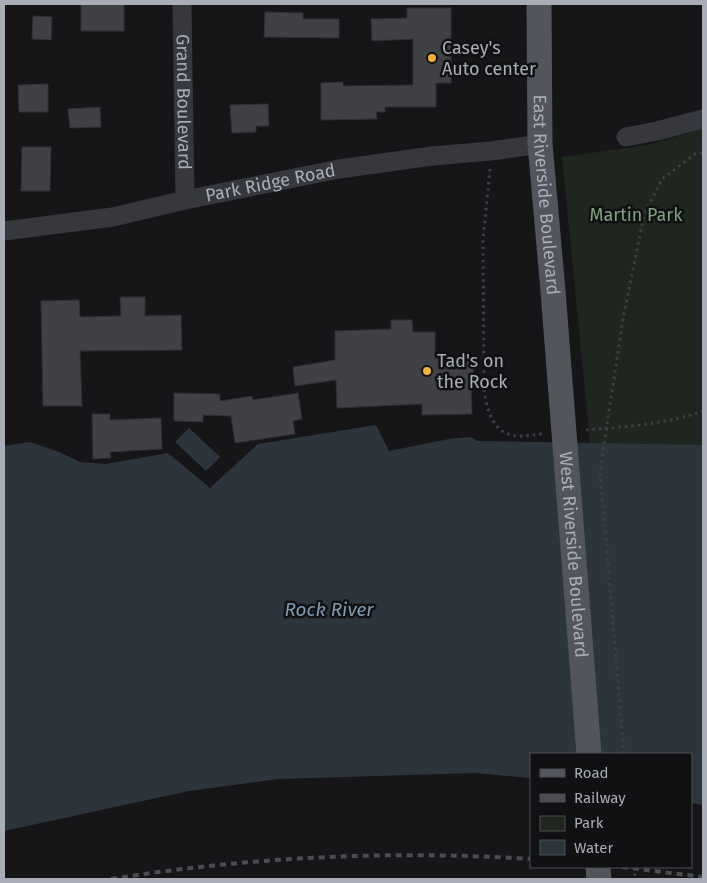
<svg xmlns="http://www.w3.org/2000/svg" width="707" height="883" font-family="'Fira Sans',sans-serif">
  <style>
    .green { fill: #1e261f }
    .water { fill: #2c353c }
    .building { fill: #404145; stroke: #303034 }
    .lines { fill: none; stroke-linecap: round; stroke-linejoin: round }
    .path { stroke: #3d3f44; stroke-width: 3; stroke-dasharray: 2.5 4; stroke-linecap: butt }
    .minor { stroke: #37383d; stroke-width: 19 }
    .major { stroke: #53555c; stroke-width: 25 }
    .rail { stroke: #4a4c52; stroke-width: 4; stroke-dasharray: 6 5; stroke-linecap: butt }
    .poi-dot { fill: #f2b134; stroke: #111113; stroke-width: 2 }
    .labels { text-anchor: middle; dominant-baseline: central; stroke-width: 5; stroke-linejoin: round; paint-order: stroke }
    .poi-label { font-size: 18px; fill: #a8adb8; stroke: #111113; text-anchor: start }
    .street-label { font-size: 18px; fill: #a8adb8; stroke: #111113 }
    .park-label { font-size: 18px; fill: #7fa381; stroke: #111113 }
    .water-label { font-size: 19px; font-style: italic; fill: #7f9bb3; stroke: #111113 }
  </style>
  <rect width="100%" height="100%" fill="#161618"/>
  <polygon class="green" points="703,129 703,463 591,453 562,157 648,145"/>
  <g class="water">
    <polygon points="376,425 389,451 449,439 471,437 478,441 703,445 703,805 691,803 691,754 531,754 531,778 475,773 278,779 189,791 4,831 4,446 30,442 59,452 80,462 106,464 168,453 210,488 258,444"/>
    <polygon points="189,428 220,457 206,471 175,442"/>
  </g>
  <g class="building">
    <rect x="81" y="4" width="43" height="27"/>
    <polygon points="407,8 451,8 451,83 436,83 436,107 385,107 385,112 376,112 377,119 321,120 321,83 343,82 343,86 413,85 413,39 372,41 371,19 407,18"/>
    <polygon points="265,12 303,13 303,19 339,19 339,38 264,37"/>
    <polygon points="33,16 52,17 51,40 32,39"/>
    <polygon points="48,84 48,112 19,112 18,85"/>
    <polygon points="268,104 269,126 256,126 256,132 232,133 230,105"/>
    <polygon points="100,107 101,127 70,128 68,109"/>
    <polygon points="22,147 51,147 50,191 21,191"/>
    <polygon points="120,297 145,297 145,316 181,315 182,350 80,351 82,406 43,406 41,301 79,300 80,317 121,316"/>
    <polygon points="391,320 412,320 413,332 435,332 435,358 473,358 474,383 471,383 472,414 422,415 422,404 337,408 336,380 295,386 293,367 335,360 335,331 391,329"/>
    <polygon points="174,393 220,394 220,401 252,396 253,400 298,393 302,419 293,421 295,434 235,443 231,416 203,415 203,422 174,421"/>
    <polygon points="92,414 110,414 110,420 161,418 162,449 110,452 111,458 93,459"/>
  </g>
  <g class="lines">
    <g class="path">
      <path d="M490,169l-7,71 1,150c3,20 9,45 34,46 8,0 16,-1 24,-2"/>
      <path d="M586,430c38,-3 81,-6 117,-19"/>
      <polyline points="624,754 600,471 623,319 644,215 662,179 695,154 703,153"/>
      <polyline points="634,867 635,879"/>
    </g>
    <g class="minor">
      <path id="s1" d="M182,4l3,196"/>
      <polyline points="626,137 657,131 703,119"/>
      <path id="s2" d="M4,231l109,-14 72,-17 154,-31 93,-13 59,-5 49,-7"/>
    </g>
    <g class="major">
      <path id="s3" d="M539,4l1,140 13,147 36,463"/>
      <polyline points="598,867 599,879"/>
    </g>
    <g class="rail">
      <polyline points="622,867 703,877"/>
      <path d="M111,879c139,-22 279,-29 420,-20"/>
    </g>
  </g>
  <g class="poi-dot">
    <circle cx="432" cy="58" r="5"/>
    <circle cx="427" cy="371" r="5"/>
  </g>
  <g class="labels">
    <g class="poi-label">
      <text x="442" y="48">Casey's<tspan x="442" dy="21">Auto center</tspan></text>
      <text x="437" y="361">Tad's on<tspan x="437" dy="21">the Rock</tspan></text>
    </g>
    <g class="street-label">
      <text stroke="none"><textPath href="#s1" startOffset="98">Grand Boulevard</textPath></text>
      <text stroke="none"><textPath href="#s2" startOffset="271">Park Ridge Road</textPath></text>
      <text stroke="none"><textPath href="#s3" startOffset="191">East Riverside Boulevard</textPath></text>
      <text stroke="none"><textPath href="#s3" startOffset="552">West Riverside Boulevard</textPath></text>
    </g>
    <g class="park-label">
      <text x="636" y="215">Martin Park</text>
    </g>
    <g class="water-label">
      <text x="329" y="609">Rock River</text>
    </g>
  </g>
  <rect width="707" height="883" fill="none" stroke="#a8adb8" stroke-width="10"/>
  <rect x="530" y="753" width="162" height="115" fill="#111113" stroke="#4d4f55"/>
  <rect x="540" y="769" width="25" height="8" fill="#53555c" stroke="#4d4f55"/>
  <text x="574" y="778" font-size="15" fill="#a8adb8">Road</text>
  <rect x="540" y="794" width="25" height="8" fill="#4a4c52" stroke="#4d4f55"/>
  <text x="574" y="803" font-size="15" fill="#a8adb8">Railway</text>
  <rect x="540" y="816" width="25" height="15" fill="#1e261f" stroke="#4d4f55"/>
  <text x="574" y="828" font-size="15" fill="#a8adb8">Park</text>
  <rect x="540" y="840" width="25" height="15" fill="#2c353c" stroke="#4d4f55"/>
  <text x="574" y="853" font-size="15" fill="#a8adb8">Water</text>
</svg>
